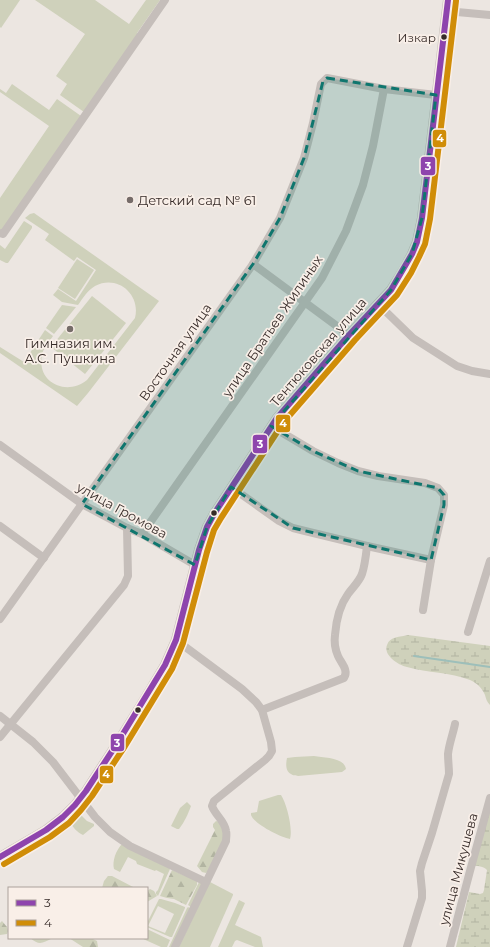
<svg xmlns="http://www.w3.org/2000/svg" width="490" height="947" font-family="Montserrat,sans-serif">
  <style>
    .grass { fill: #cfd1bb; fill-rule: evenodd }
    .forest { fill: url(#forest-firs) }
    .wetland { fill: url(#wetland-marsh) }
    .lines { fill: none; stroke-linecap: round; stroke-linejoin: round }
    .stream { stroke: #9dbfba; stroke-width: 2 }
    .minor { stroke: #c5beba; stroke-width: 8 }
    .tertiary { stroke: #c5beba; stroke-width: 10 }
    .bus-1-casing { stroke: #f9efe8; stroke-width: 9 }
    .bus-2-casing { stroke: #f9efe8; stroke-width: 9 }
    .bus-1 { stroke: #8e44ad; stroke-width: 6 }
    .bus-2 { stroke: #d08d08; stroke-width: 6 }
    .marked { fill: #0f766e; fill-opacity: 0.2; stroke: #0f766e; stroke-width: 3; stroke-dasharray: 8 5; stroke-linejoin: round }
    .bus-dot { fill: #362b28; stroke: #f9efe8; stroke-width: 1.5 }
    .poi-dot { fill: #766c69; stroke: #f9efe8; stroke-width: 1.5 }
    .labels { text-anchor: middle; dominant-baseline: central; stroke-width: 3.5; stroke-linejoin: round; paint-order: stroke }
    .bus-label { font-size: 12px; fill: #362b28; stroke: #f9efe8; text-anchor: end }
    .poi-label { font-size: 13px; fill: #362b28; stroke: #f9efe8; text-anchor: start }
    .street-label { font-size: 13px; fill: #362b28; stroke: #f9efe8 }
    .line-badge { stroke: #f9efe8; stroke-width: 1.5 }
    .badge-label { font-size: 11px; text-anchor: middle; font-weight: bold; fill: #fff }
  </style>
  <defs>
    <pattern id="forest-firs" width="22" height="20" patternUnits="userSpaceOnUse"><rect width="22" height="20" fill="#cfd1bb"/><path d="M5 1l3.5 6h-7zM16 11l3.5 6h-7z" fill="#b2b4a1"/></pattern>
    <pattern id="wetland-marsh" width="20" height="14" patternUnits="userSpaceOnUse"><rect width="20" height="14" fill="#cfd1bb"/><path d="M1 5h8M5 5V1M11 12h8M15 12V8" fill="none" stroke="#b2b4a1"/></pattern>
  </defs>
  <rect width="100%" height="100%" fill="#ece6e1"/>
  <g class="grass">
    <polygon points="0,0 20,0 1,28 0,27"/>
    <polygon points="35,0 95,0 129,24 146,0 160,0 137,33 138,34 84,112 60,95 67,84 56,76 85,34"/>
    <polygon points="12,84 49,110 57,99 81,116 2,230 0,229 0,198 49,126 0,92 0,89 6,93"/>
    <path d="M34,213l125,88 -71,92 -11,13 -77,-53v-6l24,15 21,-32 8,6c-4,6 -10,12 -11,19 -6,27 24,42 45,25l48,-62c6,-24 -18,-44 -40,-32 -8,5 -12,12 -17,19l-16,-3 -9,-7 5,-6 18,12 20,-31 -19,-13 -3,4 -29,-21 4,-6 -24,-16 5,-4z"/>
    <polygon points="24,221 32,226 32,228 8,263 6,263 0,260 0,245 5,249"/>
    <polygon points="77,259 94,270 75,299 58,288"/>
    <polygon points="92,296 126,323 85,374 51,347"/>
    <polygon points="62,305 76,307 54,334 46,328"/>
    <path d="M314,756c10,2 30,1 32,13l-4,3 -44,4c-2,-1 -5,0 -7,-2 -6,-3 -5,-11 -4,-16l8,-1z"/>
    <path d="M278,795h3c6,9 12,34 9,44 -10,-2 -36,-15 -39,-24v-2l6,-1 2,-11z"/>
    <path d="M187,802l4,4c-3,8 -6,15 -12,23h-2l-6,-3 9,-18z"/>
    <path d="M78,813l3,2 6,6 7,3v2l-11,9c-5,-2 -12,-9 -13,-14l2,-4z"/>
    <path d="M121,845h3l45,23 1,1 -12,27 -2,-2v-2l2,-2 6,-16 -8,-4 -1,1 -18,-7 -1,-3 -8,-4 -8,15 -6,-3c-2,-8 2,-18 7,-24z"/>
    <polygon points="199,882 203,882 191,907 188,905"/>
    <polygon points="210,882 233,894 233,895 210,947 179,947"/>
    <path d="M159,899h2l14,4 10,4v1l-13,29h-2l-23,-10v-4zM158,906l16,8 -9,19 -17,-7z"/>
    <polygon points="239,900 245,903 235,925 261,937 263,947 255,947 237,940 235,941 232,947 218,947"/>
    <polygon points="188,907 191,909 173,947 169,947 187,908"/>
    <polygon points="147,929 170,940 167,947 161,947 141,938 147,938"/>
  </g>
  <g class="forest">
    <polygon points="216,821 219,822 224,832 223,841 209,871 206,873 202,872 197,866 215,830 213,827 213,824"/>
    <path d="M140,857c6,0 13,3 14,8l-1,2 -8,-2 -6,-2v-4z"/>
    <polygon points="172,870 197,881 197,885 186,905 174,899 167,898 160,896"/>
    <polygon points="108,876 112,876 135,888 102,888 104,881"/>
    <polygon points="150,889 154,891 157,896 147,902 147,891"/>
    <polygon points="2,921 7,927 8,931 7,934 0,935 0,923"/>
    <path d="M30,938h23c-11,5 -13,8 -23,0z"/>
    <polygon points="69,938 91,938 97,941 98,947 83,947"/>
  </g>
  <g class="wetland">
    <path d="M408,635l82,11v59c-3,-3 -4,-6 -5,-10 -3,-7 -8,-12 -15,-15 -20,-8 -42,-7 -63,-13 -9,-2 -24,-12 -20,-22 3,-9 13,-8 21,-10z"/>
    <path d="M490,810v137h-34l13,-55 11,2 3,-1 1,-3 3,-20c-3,-4 -10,-4 -15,-5z"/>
  </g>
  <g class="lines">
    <polyline class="stream" points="414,656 490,667"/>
    <g class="minor">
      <polyline points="446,11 490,15"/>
      <polyline points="0,233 3,234 165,0"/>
      <polyline points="253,264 349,335"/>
      <polyline points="378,304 413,338 457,366 472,371 490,374"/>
      <polyline points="271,426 313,451 338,463 358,471 378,476 425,483 438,488 444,495 444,505 431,560 423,610"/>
      <polyline points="0,445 82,504 127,528 142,534 195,565"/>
      <polyline points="231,487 279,521 293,528 305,531 367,546 431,560"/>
      <polyline points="0,526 44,558"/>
      <polyline points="142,534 322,278 346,231 363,185 373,146 384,89"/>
      <polyline points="0,619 253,264 280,218 304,158 313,123 321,84 327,78 384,89 436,95"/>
      <polyline points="468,632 490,561"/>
      <path d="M262,710l82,-32c5,-8 -3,-15 -6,-22 -3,-7 -4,-14 -3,-21 1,-13 5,-30 13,-41 5,-7 11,-12 14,-20 3,-9 4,-19 5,-28"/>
      <polyline points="0,716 33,742 53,762 95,817 110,832 130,846 206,882"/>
      <polyline points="0,737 124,585 128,576 127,528"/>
      <path d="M175,947l51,-106c0,-3 1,-7 0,-10 -1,-10 -11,-16 -14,-25l2,-5 51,-41 4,-4 3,-5 -1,-9 -9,-32 -6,-8 -14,-13 -66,-49"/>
      <path d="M407,947l15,-49v-7l-2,-20 2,-8 10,-30 17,-59c0,-7 -1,-13 -1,-20 1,-10 5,-20 7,-30"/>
      <polyline points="450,947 470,871 490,798"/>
    </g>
    <polyline class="tertiary" points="0,857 46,830 63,817 75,805 86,791 118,742 146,697 165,665 176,640 199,550 207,527 214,514 277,418 349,335 391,290 404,269 412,254 417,242 422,218 448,0"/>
    <g class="bus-1-casing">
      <polyline id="bus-1" points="0,857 46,830 63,817 75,805 86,791 118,742 165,665 176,640 199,550 207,527 214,514 277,418 349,335 391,290 412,254 417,242 422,218 448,0"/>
    </g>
    <g class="bus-2-casing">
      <polyline id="bus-2" points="4,864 50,837 69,823 81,810 92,796 125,746 172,669 183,643 207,552 214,530 221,518 283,423 355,340 397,295 411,273 419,257 425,244 430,219 456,1"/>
    </g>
    <use href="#bus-1" class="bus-1"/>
    <use href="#bus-2" class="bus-2"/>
  </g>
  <path class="marked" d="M327,78l109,17 -14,123 -10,36 -21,36 -120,136 42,25 45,20 80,17 6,7v10l-13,55 -138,-32 -62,-41 -24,40 -12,38 -113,-61 171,-240 27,-46 24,-60 19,-77z"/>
  <g class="bus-dot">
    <circle cx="444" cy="37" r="3.5"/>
    <circle cx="214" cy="513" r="3.5"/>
    <circle cx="138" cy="710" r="3.5"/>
  </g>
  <g class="poi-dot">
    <circle cx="130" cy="200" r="4"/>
    <circle cx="70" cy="329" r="4"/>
  </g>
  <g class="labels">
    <g class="bus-label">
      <text x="436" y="37">Изкар</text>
    </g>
    <g class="poi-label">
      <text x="138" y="200">Детский сад № 61</text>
      <text x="70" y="343" text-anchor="middle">Гимназия им.<tspan x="70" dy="15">А.С. Пушкина</tspan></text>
    </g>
    <g class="street-label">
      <text transform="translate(272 326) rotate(-56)">улица Братьев Жилиных</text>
      <text transform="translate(175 352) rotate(-55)">Восточная улица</text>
      <text transform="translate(318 352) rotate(-49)">Тентюковская улица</text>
      <text transform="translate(122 510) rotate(29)">улица Громова</text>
      <text transform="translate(458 869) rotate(-75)">улица Микушева</text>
    </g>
  </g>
  <g class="line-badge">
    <rect x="432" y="129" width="15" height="19" rx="4" fill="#d08d08"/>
    <rect x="420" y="156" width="16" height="20" rx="4" fill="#8e44ad"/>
    <rect x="275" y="414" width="16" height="19" rx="4" fill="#d08d08"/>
    <rect x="252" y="434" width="16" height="20" rx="4" fill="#8e44ad"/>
    <rect x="110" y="733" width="15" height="19" rx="4" fill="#8e44ad"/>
    <rect x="99" y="765" width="15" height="19" rx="4" fill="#d08d08"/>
  </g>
  <g class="badge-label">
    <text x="440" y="142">4</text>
    <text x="428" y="170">3</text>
    <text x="283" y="427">4</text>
    <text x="260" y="448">3</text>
    <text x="117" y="747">3</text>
    <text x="106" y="778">4</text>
  </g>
  <rect x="8" y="887" width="140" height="52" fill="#f9efe8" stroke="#aba19b"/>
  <rect x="16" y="900" width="20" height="6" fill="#8e44ad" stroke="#aba19b"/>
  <text x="44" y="907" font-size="12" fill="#362b28">3</text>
  <rect x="16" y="920" width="20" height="6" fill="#d08d08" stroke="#aba19b"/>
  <text x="44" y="927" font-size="12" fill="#362b28">4</text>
</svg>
